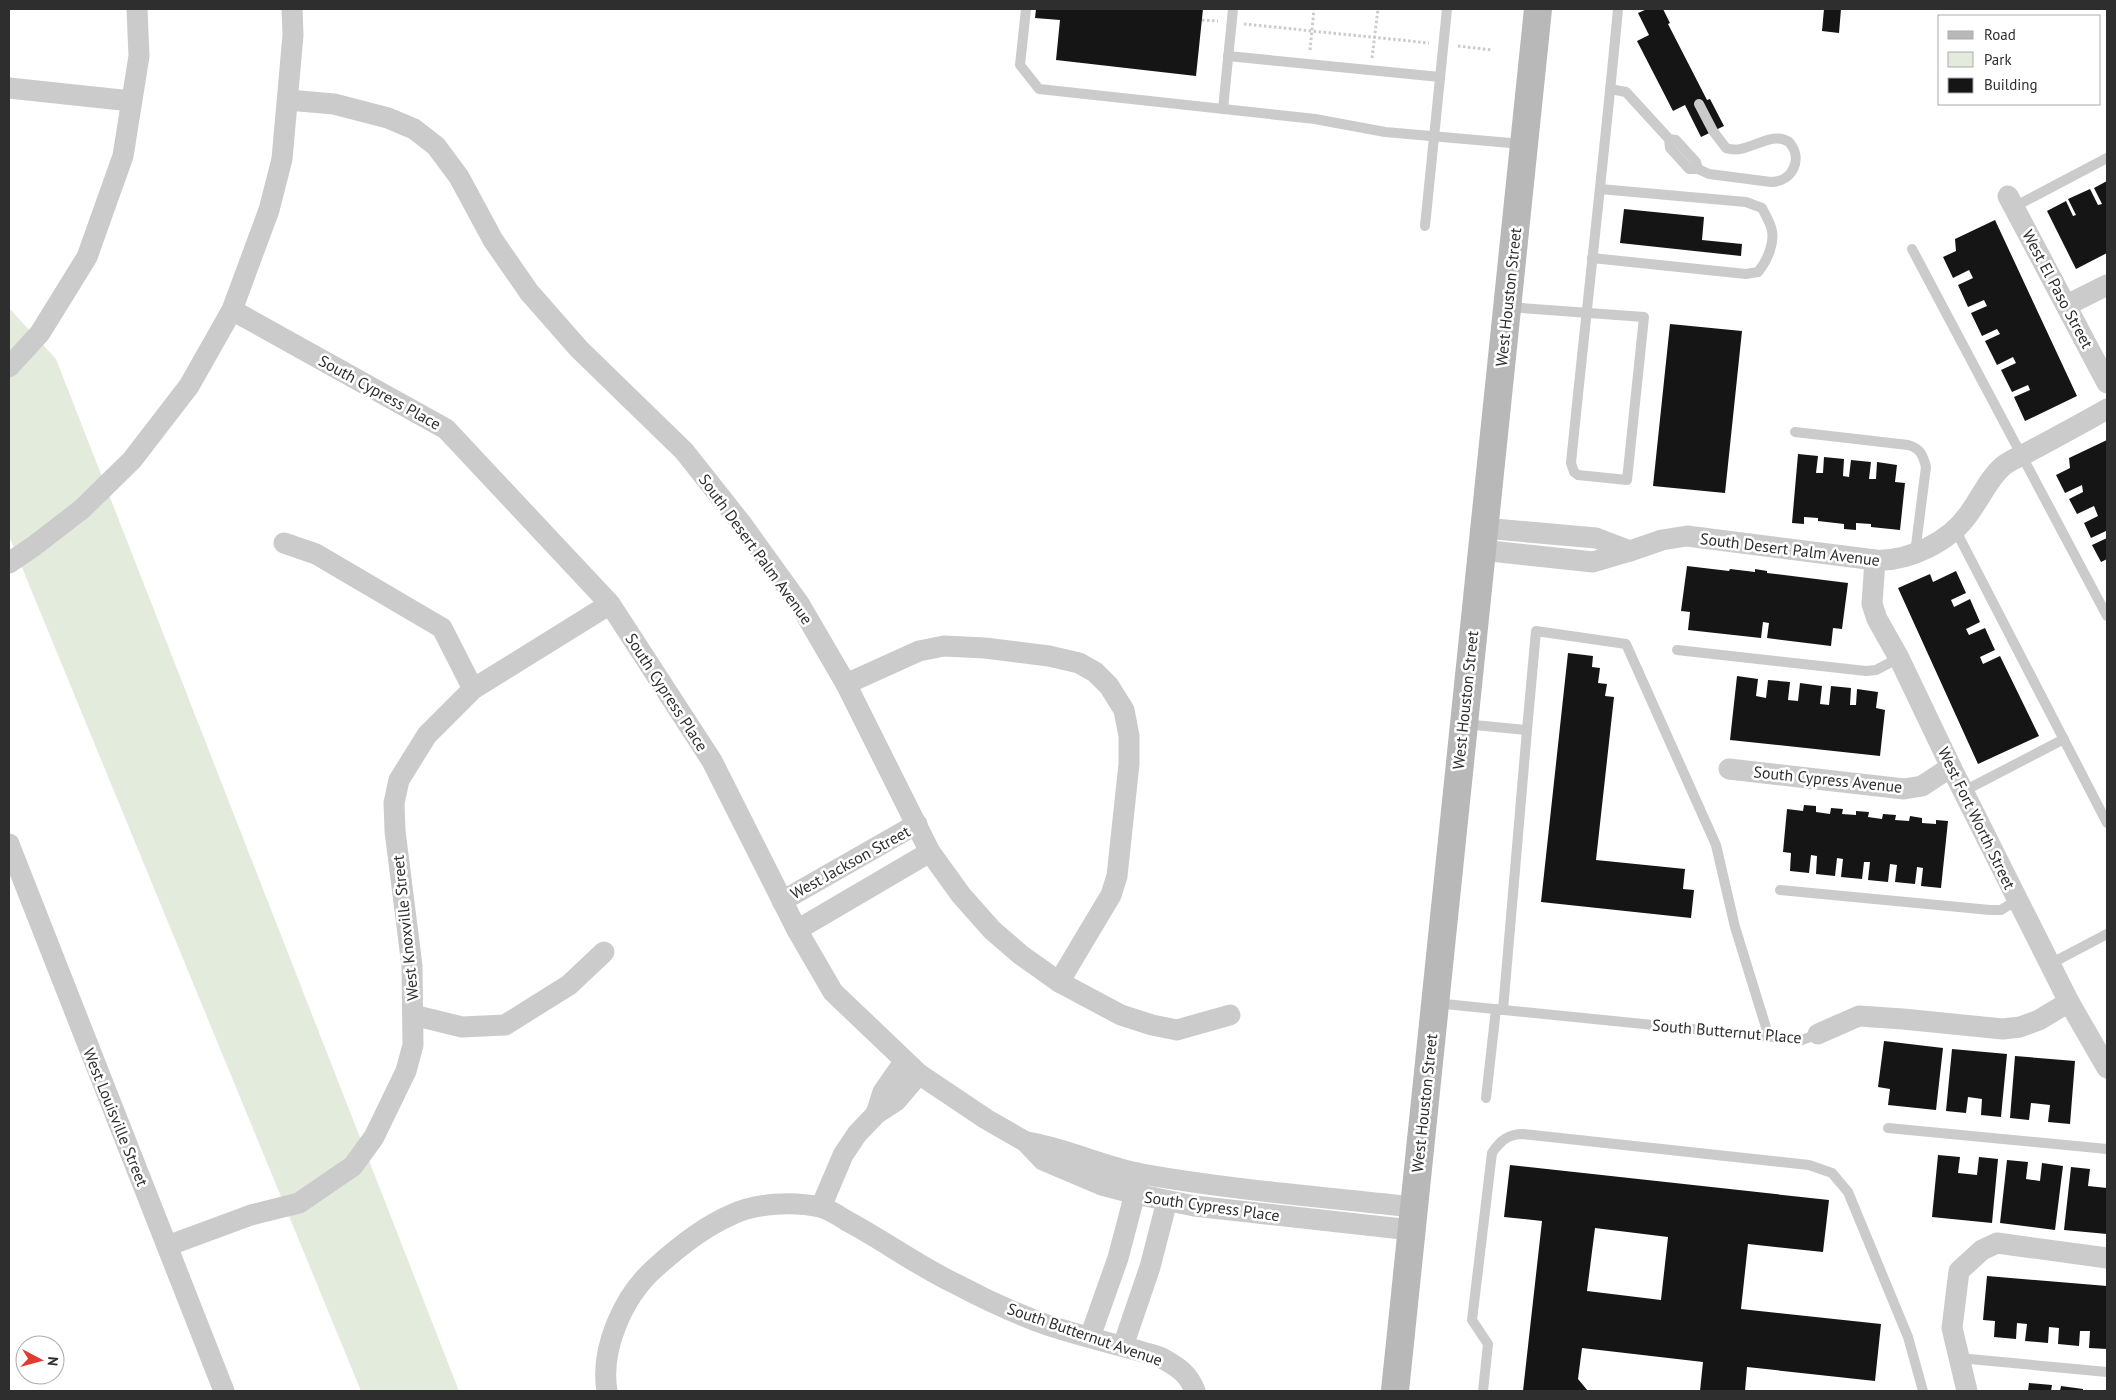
<svg xmlns="http://www.w3.org/2000/svg" width="2116" height="1400" font-family="'PT Sans',sans-serif">
  <style>
    .green { fill: #e2ebdc }
    .building { fill: #151515; fill-rule: evenodd }
    .lines { fill: none; stroke-linecap: round; stroke-linejoin: round }
    .path { stroke: #cbcbcb; stroke-width: 3; stroke-dasharray: 2.5 2.5; stroke-linecap: butt }
    .lane { stroke: #cbcbcb; stroke-width: 10 }
    .street { stroke: #cbcbcb; stroke-width: 21 }
    .secondary { stroke: #b8b8b8; stroke-width: 28 }
    .labels { text-anchor: middle; dominant-baseline: central; stroke-width: 5; stroke-linejoin: round; paint-order: stroke }
    .street-label { font-size: 16px; fill: #2e2e2e; stroke: #fff }
  </style>
  <rect width="100%" height="100%" fill="#fff"/>
  <polygon class="green" points="9,308 56,359 459,1391 361,1391 9,536"/>
  <g class="building">
    <polygon points="1036,9 1203,9 1196,76 1056,60 1060,20 1035,18"/>
    <polygon points="1647,9 1663,9 1670,23 1668,24 1707,100 1710,99 1724,126 1701,137 1685,105 1673,111 1637,41 1649,35 1638,13"/>
    <polygon points="1824,9 1841,9 1839,33 1822,31"/>
    <polygon points="2107,181 2107,253 2076,269 2047,211 2066,201 2073,216 2076,215 2068,199 2090,189 2098,205 2102,204 2094,188"/>
    <polygon points="1624,209 1704,217 1702,240 1742,244 1741,256 1620,243"/>
    <polygon points="1995,220 2077,396 2025,421 2014,397 2030,390 2028,385 2012,392 2001,370 2016,363 2013,357 1997,365 1985,341 2000,334 1997,329 1982,336 1971,313 1987,306 1984,300 1968,307 1958,285 1973,278 1969,270 1953,278 1943,257 1956,251 1955,239"/>
    <polygon points="1670,324 1742,331 1725,493 1653,486"/>
    <polygon points="2107,440 2107,534 2106,531 2091,538 2084,523 2098,516 2094,506 2077,514 2069,499 2083,492 2082,485 2065,493 2056,475 2070,468 2069,458"/>
    <polygon points="1798,454 1818,456 1816,473 1823,473 1824,457 1844,459 1843,476 1849,477 1851,460 1871,462 1869,479 1876,479 1877,462 1897,465 1895,482 1905,483 1900,530 1871,527 1871,524 1856,523 1856,530 1844,529 1844,524 1818,521 1818,518 1804,517 1804,524 1792,523"/>
    <polygon points="2107,538 2107,559 2101,562 2092,545"/>
    <polygon points="1687,566 1729,571 1730,569 1755,572 1755,569 1767,571 1767,573 1848,583 1842,629 1833,628 1831,646 1767,638 1769,623 1763,622 1761,638 1688,630 1690,612 1681,611"/>
    <polygon points="1956,571 1966,593 1951,600 1954,607 1970,599 1980,622 1966,629 1969,635 1985,628 1995,650 1980,657 1983,664 2000,656 2039,736 1978,764 1898,588 1930,574 1933,582"/>
    <polygon points="1568,653 1593,656 1592,667 1600,668 1598,683 1607,684 1605,696 1614,697 1596,860 1685,869 1683,889 1694,890 1691,918 1541,902"/>
    <polygon points="1737,676 1758,679 1756,696 1766,698 1768,680 1790,682 1788,700 1798,701 1800,683 1822,686 1820,704 1829,705 1831,686 1851,688 1850,705 1856,705 1857,689 1878,692 1876,708 1885,710 1880,756 1730,740"/>
    <polygon points="1804,805 1816,806 1816,812 1830,814 1831,808 1843,809 1842,814 1856,815 1856,811 1869,812 1868,817 1882,819 1883,814 1896,815 1895,820 1909,821 1910,816 1922,818 1922,823 1936,824 1936,820 1948,821 1941,888 1921,886 1923,868 1917,867 1915,884 1895,882 1897,865 1890,864 1888,882 1868,880 1870,862 1864,862 1862,879 1841,877 1843,859 1837,858 1835,876 1816,874 1817,856 1811,855 1809,873 1790,871 1791,853 1783,852 1787,809 1803,811"/>
    <polygon points="1884,1041 1943,1048 1936,1110 1888,1105 1890,1089 1878,1087"/>
    <polygon points="1952,1049 2007,1054 2001,1117 1981,1115 1982,1099 1968,1097 1966,1113 1946,1111"/>
    <polygon points="2015,1056 2075,1061 2070,1124 2048,1122 2050,1105 2031,1103 2029,1120 2010,1118"/>
    <polygon points="1938,1155 1960,1157 1958,1173 1977,1175 1979,1157 1998,1159 1992,1223 1932,1217"/>
    <polygon points="2007,1160 2028,1162 2026,1179 2040,1181 2042,1163 2063,1166 2055,1230 2000,1223"/>
    <path d="M1510,1165l319,35 -6,52 -75,-8 -7,65 140,15 -6,57 -128,-14 -2,24h-45l3,-29 -121,-14 -4,31 10,12h-65l19,-170 -38,-4zM1595,1228l73,9 -7,63 -74,-9z"/>
    <polygon points="2071,1167 2090,1169 2088,1186 2107,1188 2107,1234 2064,1230"/>
    <polygon points="1987,1276 2107,1286 2107,1349 2089,1348 2090,1331 2080,1331 2079,1346 2058,1344 2059,1328 2049,1327 2048,1343 2025,1341 2027,1324 2017,1323 2016,1339 1994,1337 1995,1321 1983,1320"/>
    <polygon points="2029,1383 2052,1385 2051,1391 2028,1391"/>
    <polygon points="2061,1386 2083,1389 2083,1391 2060,1391"/>
  </g>
  <g class="lines">
    <g class="path">
      <polyline points="1202,20 1218,21"/>
      <polyline points="1244,24 1429,43"/>
      <polyline points="1458,46 1492,50"/>
      <polyline points="1310,50 1314,9"/>
      <polyline points="1372,58 1378,9"/>
    </g>
    <g class="lane">
      <polyline points="1026,9 1020,65 1039,89 1315,119 1385,132 1522,144"/>
      <polyline points="1228,56 1440,77"/>
      <path d="M1610,89l16,3 43,47 1,9 19,21h9l11,5 62,8c21,0 33,-23 18,-40 -19,-13 -42,14 -63,6l-13,-17 -14,-27"/>
      <polyline points="1223,109 1233,9"/>
      <polyline points="1669,139 1676,140 1696,162 1698,169"/>
      <polyline points="2014,207 2107,158"/>
      <polyline points="1425,226 1447,9"/>
      <polyline points="1912,249 2107,616"/>
      <path d="M1592,258l154,16 12,-2c9,-11 18,-30 13,-45 -2,-6 -6,-13 -9,-19l-16,-6 -146,-13"/>
      <path d="M1508,307l136,10 -17,163 -49,-5 -4,-3 -3,-9c15,-151 33,-303 47,-454"/>
      <path d="M1795,432l113,13c12,3 15,10 18,22l-11,86"/>
      <polyline points="1955,529 2107,823"/>
      <polyline points="1677,650 1866,671 1876,670 1899,658"/>
      <polyline points="1464,724 1527,730 1503,1010"/>
      <polyline points="1527,730 1536,631 1626,644 1716,845 1735,927 1769,1037"/>
      <polyline points="1964,791 2064,739"/>
      <polyline points="1780,890 1990,910 2001,910 2017,900"/>
      <polyline points="2050,964 2107,934"/>
      <polyline points="1435,1003 1802,1040 1818,1034"/>
      <polyline points="1486,1098 1496,1009"/>
      <polyline points="1888,1128 2107,1149"/>
      <polyline points="1959,1358 2107,1372"/>
      <path d="M1483,1391l5,-47 -16,-24 20,-167c8,-12 16,-19 31,-19l286,31 23,8 16,19 60,145 15,54"/>
    </g>
    <g class="street">
      <polyline points="9,88 131,101"/>
      <polyline points="288,100 334,104 388,118 414,129 436,146 459,177 493,240 529,292 579,349 684,451 741,523 800,605 846,684 930,852 961,895 992,930 1021,955 1059,982 1121,1015 1152,1025 1177,1030 1230,1015"/>
      <polyline points="2008,196 2107,383"/>
      <polyline points="2067,305 2107,285"/>
      <polyline points="232,310 446,429 610,604 712,761 797,930 833,992 919,1074 986,1119 1026,1142 1043,1160 1102,1185 1136,1194 1194,1206 1411,1230"/>
      <polyline points="9,367 40,333 87,257 123,156 139,56 137,9"/>
      <polyline points="284,543 316,554 442,628 473,689"/>
      <polyline points="1481,550 1593,562 1630,551 1596,538 1483,528"/>
      <path d="M1630,551l32,-11 25,-4 188,24c34,2 76,-19 95,-48 11,-15 19,-34 33,-46 9,-7 21,-11 31,-17 24,-13 49,-26 73,-40"/>
      <polyline points="1875,560 1872,604 1877,619 1899,658 1951,767 2069,1002 2107,1068"/>
      <polyline points="9,563 34,546 82,509 132,460 189,386 232,310 269,210 282,159 293,35 292,9"/>
      <polyline points="846,684 919,651 944,646 985,648 1049,656 1079,663 1095,672 1109,686 1124,710 1129,736 1129,764 1117,876 1111,895 1059,982"/>
      <polyline points="1729,769 1904,789 1922,786 1951,767"/>
      <polyline points="9,844 224,1391"/>
      <polyline points="782,901 917,824"/>
      <polyline points="797,930 930,852"/>
      <polyline points="413,1015 462,1027 505,1025 569,985 604,952"/>
      <polyline points="1818,1034 1859,1016 1903,1019 2003,1029 2020,1027 2039,1020 2069,1002"/>
      <polyline points="876,1114 883,1092 904,1062"/>
      <path d="M1026,1142c40,6 76,25 116,32 90,16 181,23 272,33"/>
      <polyline points="821,1207 843,1155 857,1134 876,1114 896,1101 919,1074"/>
      <polyline points="167,1246 251,1215 299,1203 353,1166 374,1137 406,1071 413,1045 412,966 395,831 394,803 399,780 427,735 473,689 610,604"/>
      <polyline points="1090,1337 1118,1258 1138,1182"/>
      <polyline points="1123,1346 1150,1267 1167,1201"/>
      <path d="M607,1391c-7,-42 16,-94 47,-122 22,-20 49,-42 77,-54 25,-12 62,-14 89,-8 9,2 19,9 27,14 38,20 72,46 111,64 28,15 59,29 89,40 37,12 76,21 113,32 17,10 28,15 35,34"/>
      <polyline points="1967,1391 1952,1328 1959,1271 1982,1250 1997,1243 2107,1258"/>
    </g>
    <polyline class="secondary" points="1395,1391 1538,9"/>
  </g>
  <g class="labels">
    <g class="street-label">
      <text transform="translate(2058 289) rotate(62)">West El Paso Street</text>
      <text transform="translate(1508 297) rotate(-84)">West Houston Street</text>
      <text transform="translate(380 392) rotate(29)">South Cypress Place</text>
      <text transform="translate(756 549) rotate(54)">South Desert Palm Avenue</text>
      <text transform="translate(1790 549) rotate(7)">South Desert Palm Avenue</text>
      <text transform="translate(667 692) rotate(57)">South Cypress Place</text>
      <text transform="translate(1465 700) rotate(-84)">West Houston Street</text>
      <text transform="translate(1828 779) rotate(6)">South Cypress Avenue</text>
      <text transform="translate(1977 818) rotate(64)">West Fort Worth Street</text>
      <text transform="translate(850 862) rotate(-29)">West Jackson Street</text>
      <text transform="translate(405 928) rotate(-96)">West Knoxville Street</text>
      <text transform="translate(1727 1031) rotate(5)">South Butternut Place</text>
      <text transform="translate(1424 1103) rotate(-84)">West Houston Street</text>
      <text transform="translate(116 1117) rotate(68)">West Louisville Street</text>
      <text transform="translate(1212 1206) rotate(8)">South Cypress Place</text>
      <text transform="translate(1085 1334) rotate(19)">South Butternut Avenue</text>
    </g>
  </g>
  <rect width="2116" height="1400" fill="none" stroke="#2e2e2e" stroke-width="20"/>
  <rect x="1938" y="15" width="162" height="90" fill="#ffffff" stroke="#ababab"/>
  <rect x="1948" y="31" width="25" height="8" fill="#b8b8b8" stroke="#ababab"/>
  <text x="1984" y="40" font-size="15" fill="#2e2e2e">Road</text>
  <rect x="1948" y="52" width="25" height="15" fill="#e2ebdc" stroke="#ababab"/>
  <text x="1984" y="65" font-size="15" fill="#2e2e2e">Park</text>
  <rect x="1948" y="78" width="25" height="15" fill="#151515" stroke="#ababab"/>
  <text x="1984" y="90" font-size="15" fill="#2e2e2e">Building</text>
  <g transform="translate(40 1360) rotate(96)"><circle r="24" fill="#ffffff" stroke="#ababab"/>
  <path d="M0-4L9 19L0 12L-9 19Z" fill="#e13b34"/>
  <text y="-8" font-size="14" font-weight="bold" text-anchor="middle" fill="#2e2e2e">N</text>
  </g>
</svg>
